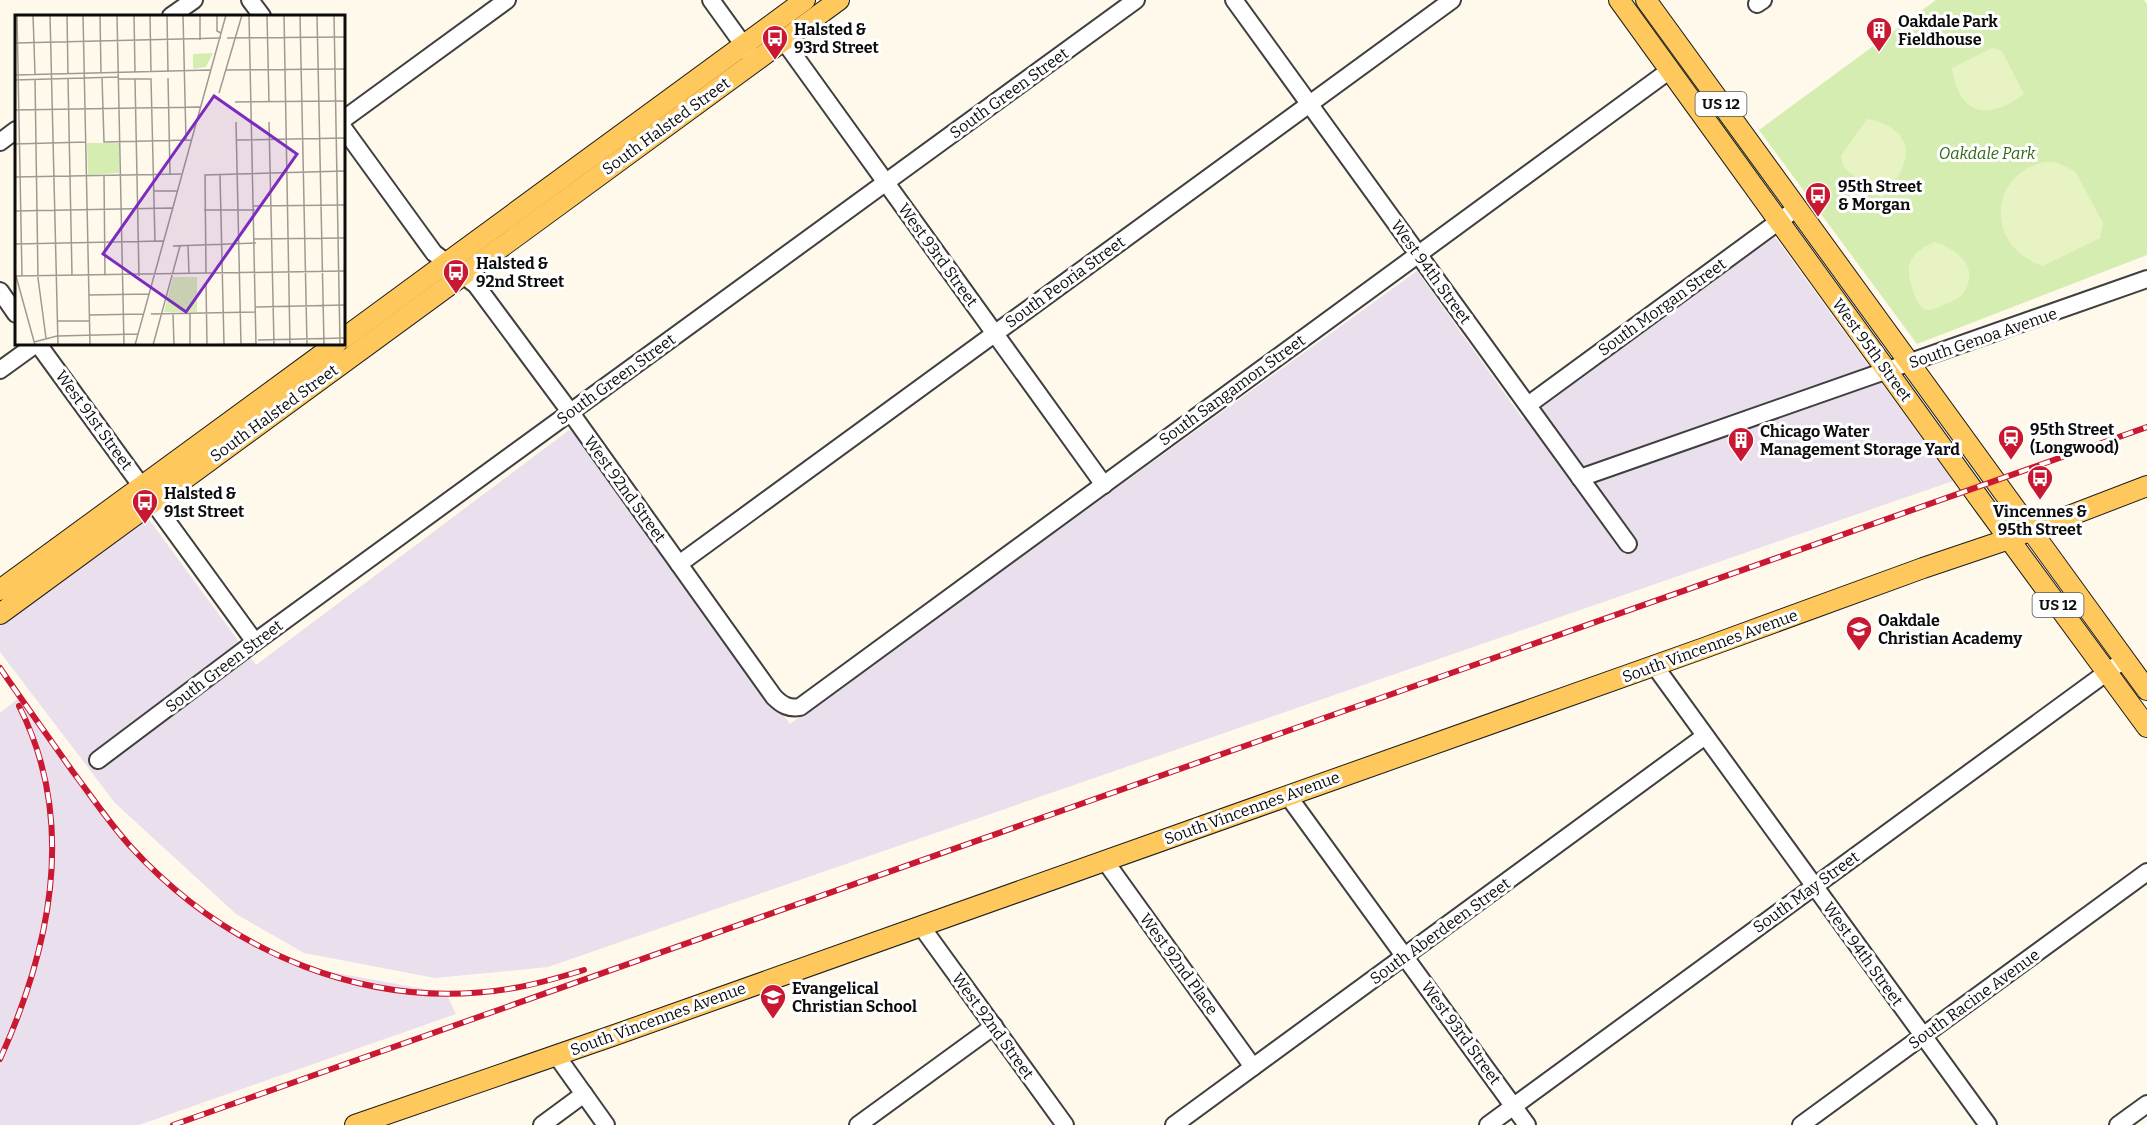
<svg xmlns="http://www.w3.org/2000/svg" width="2147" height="1125" font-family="Bitter,serif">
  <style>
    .industrial { fill: #eadfec }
    .green { fill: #d6edb2 }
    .pitch { fill: #e8f3c4 }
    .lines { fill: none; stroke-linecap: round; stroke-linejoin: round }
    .minor-casing { stroke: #3f3f3f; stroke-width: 20 }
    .major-casing { stroke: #1d1d1d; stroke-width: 22 }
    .minor { stroke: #fff; stroke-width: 16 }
    .major { stroke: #ffc85c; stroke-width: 20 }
    .rail-casing { stroke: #c91831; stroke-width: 6 }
    .rail { stroke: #fff; stroke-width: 4; stroke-dasharray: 11; stroke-linecap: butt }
    .labels { text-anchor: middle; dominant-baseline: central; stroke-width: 6; stroke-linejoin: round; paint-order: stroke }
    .shield { fill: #fff; stroke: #555; stroke-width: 1.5 }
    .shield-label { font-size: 15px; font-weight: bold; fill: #0c0c0c }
    .poi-label { font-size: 16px; font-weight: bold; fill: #0c0c0c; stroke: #fff; text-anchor: start }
    .street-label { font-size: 16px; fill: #0c0c0c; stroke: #fff }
    .park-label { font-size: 16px; font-style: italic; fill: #306a17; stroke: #fff }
    .inset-road { fill: none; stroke: #9e9a92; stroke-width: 1.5 }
    .view { fill: #7b2cbf; fill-opacity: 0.15; stroke: #7b2cbf; stroke-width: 3 }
    .inset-edge { fill: none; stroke: #0c0c0c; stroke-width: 3 }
  </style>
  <rect width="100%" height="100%" fill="#fff9ec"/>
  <g class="industrial">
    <polygon points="1775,237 1953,481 548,967 435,978 304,953 236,914 115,803 0,652 0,626 148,518 256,665 572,428 790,724 1417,271 1523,419"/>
    <polygon points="20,697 132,848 223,926 314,969 446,993 456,1014 139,1125 0,1125 0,713"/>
  </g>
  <g class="green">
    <polygon points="1628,0 1636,0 1762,173 1761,176 1757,177"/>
    <polygon points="1936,0 2144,0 2147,4 2147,255 1917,344 1759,130"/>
  </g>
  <g class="pitch">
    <path d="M1992,48l10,3 22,43c-36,27 -65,22 -72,-26z"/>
    <path d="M1867,119c54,11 44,47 15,79l-38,-30 -3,-12z"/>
    <path d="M2044,162h11l20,9 28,52 -3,15 -57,28c-56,-18 -57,-89 1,-104z"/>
    <path d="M1935,242c22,7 45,25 29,50 -4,6 -12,10 -19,12 -4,2 -12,6 -17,6 -12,0 -21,-34 -19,-44 3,-12 15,-20 26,-24z"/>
  </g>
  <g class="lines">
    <g class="minor-casing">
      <g id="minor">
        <polyline points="250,0 262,16"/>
        <polyline points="711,0 755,61"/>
        <polyline points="1234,0 1628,544"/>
        <polyline points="1757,4 1763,0"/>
        <polyline points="171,16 194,0"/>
        <polyline points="776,30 1104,485"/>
        <polyline points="344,119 507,0"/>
        <path d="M344,129l90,124 42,32 95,128 203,284c8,8 15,12 26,10l870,-637"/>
        <polyline points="0,142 16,130"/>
        <polyline points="0,291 16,314"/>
        <polyline points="38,344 255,642"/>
        <polyline points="0,370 36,344"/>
        <polyline points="1528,405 1797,208"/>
        <polyline points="1580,478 2147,279"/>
        <polyline points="679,564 1452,0"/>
        <polyline points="1654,665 1988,1125"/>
        <polyline points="98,760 255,642 1136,0"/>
        <polyline points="1288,796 1527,1125"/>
        <polyline points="1105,861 1253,1067"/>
        <polyline points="921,926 1065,1125"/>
        <polyline points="556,1055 606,1125"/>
        <polyline points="542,1125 584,1094"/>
        <polyline points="858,1125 994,1026"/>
        <polyline points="1174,1125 1705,736"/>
        <polyline points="1488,1125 2125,659"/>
        <polyline points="1801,1125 2147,872"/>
        <polyline points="2118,1125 2147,1104"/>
      </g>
    </g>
    <g class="major-casing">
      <g id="major">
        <polyline points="1619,0 1984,505 2147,727"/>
        <polyline points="1646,0 2147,690"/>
        <polyline points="344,338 805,0"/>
        <polyline points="0,590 336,344"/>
        <polyline points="0,614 839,0"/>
        <polyline points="355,1125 612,1036 1704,648 1923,568 2009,539 2147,486"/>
      </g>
    </g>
    <use href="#minor" class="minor"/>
    <use href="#major" class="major"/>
    <g class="rail-casing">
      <g id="rail">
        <path d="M0,668c24,35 49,70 73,104 19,25 37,52 58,75 97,106 239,166 383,141 24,-4 47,-11 70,-18"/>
        <path d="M0,1059c51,-112 77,-239 19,-353"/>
        <polyline points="173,1125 2147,427"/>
      </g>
    </g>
    <use href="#rail" class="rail"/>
  </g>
  <defs>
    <g id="building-pin" transform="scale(1.35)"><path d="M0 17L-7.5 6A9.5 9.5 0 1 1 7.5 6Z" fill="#c91831" stroke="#fff"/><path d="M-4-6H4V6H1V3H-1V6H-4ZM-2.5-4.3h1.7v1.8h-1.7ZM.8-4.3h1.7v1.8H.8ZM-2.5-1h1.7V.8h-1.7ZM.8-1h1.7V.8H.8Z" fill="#fff"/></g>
    <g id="bus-pin" transform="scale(1.35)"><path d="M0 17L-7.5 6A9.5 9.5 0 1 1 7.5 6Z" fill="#c91831" stroke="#fff"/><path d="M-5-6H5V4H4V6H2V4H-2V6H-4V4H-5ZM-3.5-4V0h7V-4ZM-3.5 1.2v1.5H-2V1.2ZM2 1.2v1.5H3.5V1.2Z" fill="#fff"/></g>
    <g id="station-pin" transform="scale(1.35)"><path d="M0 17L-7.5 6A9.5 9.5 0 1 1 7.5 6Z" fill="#c91831" stroke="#fff"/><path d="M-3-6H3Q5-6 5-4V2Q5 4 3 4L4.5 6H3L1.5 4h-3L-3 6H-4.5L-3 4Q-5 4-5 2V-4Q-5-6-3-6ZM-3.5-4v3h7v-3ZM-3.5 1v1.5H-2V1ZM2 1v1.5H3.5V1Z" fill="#fff"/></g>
    <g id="school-pin" transform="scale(1.35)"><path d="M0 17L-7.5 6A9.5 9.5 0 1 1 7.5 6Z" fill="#c91831" stroke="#fff"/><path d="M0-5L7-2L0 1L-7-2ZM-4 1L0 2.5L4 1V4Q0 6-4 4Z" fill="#fff"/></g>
  </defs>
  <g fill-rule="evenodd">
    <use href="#building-pin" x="1879" y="30"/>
    <use href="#bus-pin" x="775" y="38"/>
    <use href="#bus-pin" x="1818" y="195"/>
    <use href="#bus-pin" x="456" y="272"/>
    <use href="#station-pin" x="2011" y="438"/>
    <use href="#building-pin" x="1741" y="440"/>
    <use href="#bus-pin" x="2040" y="478"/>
    <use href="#bus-pin" x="145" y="502"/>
    <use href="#school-pin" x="1859" y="629"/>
    <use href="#school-pin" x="773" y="997"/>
  </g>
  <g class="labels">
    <g class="shield">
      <rect x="1695.5" y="92" width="51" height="24" rx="4.5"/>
      <rect x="2032.5" y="593" width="51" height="24" rx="4.5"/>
    </g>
    <g class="shield-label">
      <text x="1721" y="104">US 12</text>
      <text x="2058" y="605">US 12</text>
    </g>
    <g class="poi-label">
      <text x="1898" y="21">Oakdale Park<tspan x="1898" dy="18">Fieldhouse</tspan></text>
      <text x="794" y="29">Halsted &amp;<tspan x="794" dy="18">93rd Street</tspan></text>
      <text x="1838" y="186">95th Street<tspan x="1838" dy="18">&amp; Morgan</tspan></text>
      <text x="476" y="263">Halsted &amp;<tspan x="476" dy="18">92nd Street</tspan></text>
      <text x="2030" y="429">95th Street<tspan x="2030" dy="18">(Longwood)</tspan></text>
      <text x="1760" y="431">Chicago Water<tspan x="1760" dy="18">Management Storage Yard</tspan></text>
      <text x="164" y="493">Halsted &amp;<tspan x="164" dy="18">91st Street</tspan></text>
      <text x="2040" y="511" text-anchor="middle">Vincennes &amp;<tspan x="2040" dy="18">95th Street</tspan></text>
      <text x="1878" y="620">Oakdale<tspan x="1878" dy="18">Christian Academy</tspan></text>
      <text x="792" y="988">Evangelical<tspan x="792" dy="18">Christian School</tspan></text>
    </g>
    <g class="street-label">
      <text transform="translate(1009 93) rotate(-36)">South Green Street</text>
      <text transform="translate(666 126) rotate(-36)">South Halsted Street</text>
      <text transform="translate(938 255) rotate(54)">West 93rd Street</text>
      <text transform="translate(1431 272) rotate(54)">West 94th Street</text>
      <text transform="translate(1065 282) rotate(-36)">South Peoria Street</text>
      <text transform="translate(1662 307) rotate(-36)">South Morgan Street</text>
      <text transform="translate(1983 338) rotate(-19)">South Genoa Avenue</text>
      <text transform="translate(1872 350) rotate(54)">West 95th Street</text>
      <text transform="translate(616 379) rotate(-36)">South Green Street</text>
      <text transform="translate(1232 390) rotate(-36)">South Sangamon Street</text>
      <text transform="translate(274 413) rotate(-36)">South Halsted Street</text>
      <text transform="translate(94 420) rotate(54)">West 91st Street</text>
      <text transform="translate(625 489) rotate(54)">West 92nd Street</text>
      <text transform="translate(1710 646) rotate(-20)">South Vincennes Avenue</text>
      <text transform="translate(224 666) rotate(-37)">South Green Street</text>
      <text transform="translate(1252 808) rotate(-20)">South Vincennes Avenue</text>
      <text transform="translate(1806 892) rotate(-36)">South May Street</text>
      <text transform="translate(1440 931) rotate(-36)">South Aberdeen Street</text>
      <text transform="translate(1863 954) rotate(54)">West 94th Street</text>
      <text transform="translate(1179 964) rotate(54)">West 92nd Place</text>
      <text transform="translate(1974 999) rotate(-36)">South Racine Avenue</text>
      <text transform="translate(658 1019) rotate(-20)">South Vincennes Avenue</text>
      <text transform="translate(993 1026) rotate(54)">West 92nd Street</text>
      <text transform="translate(1461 1033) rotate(54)">West 93rd Street</text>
    </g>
    <g class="park-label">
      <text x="1987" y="153">Oakdale Park</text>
    </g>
  </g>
  <g transform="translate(15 15)">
    <rect width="330" height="330" fill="#fff9ec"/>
    <path d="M198,38l-7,14 -13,2v-15zM72,128h32v30l-31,2zM158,262h24v35h-33z" fill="#d6edb2"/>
    <path class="inset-road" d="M2,0l5,261M18,0l2,59M35,0l8,330M52,0l1,59M68,0l7,330M85,0l1,58M102,0l7,330M119,0l1,57M135,0l1,57M152,0l1,57M168,0l3,126M185,0v25M202,0v16l4,2M234,0l7,330M252,0l2,87M269,0l6,330M285,0l7,330M302,0l7,330M319,0l6,330M212,23l118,-1M1,28l205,-5M211,55l119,-1M0,60l195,-5M87,62l2,65 87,-2M53,63l4,197M153,63l2,96M20,64l3,199 8,60M103,64h33l4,163M120,64l4,197M0,65l103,-3M204,78l23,-78M220,87l110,-1M0,95l185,-3M221,107l5,223M254,107l5,223M222,125l108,-2M0,129l71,-2M205,160l4,170M89,161l1,100M0,162l166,-3M139,176h23M238,191l92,-1M189,195h51M0,196l157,-3M239,224l91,-1M0,229l148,-3M173,230l1,30M158,231l83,-3M191,258l-1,-98 140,-4M0,261l330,-5M1,261l19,69M191,268l1,62M74,280l60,-1M241,292l89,-2M175,298v32M136,299l105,-2M158,299l1,31M75,300l53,-1M43,306h32M243,325l87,-2M19,327l23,-6 81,-2M120,330l91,-330M138,330l27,-99M177,330l65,-1"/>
    <path class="view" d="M199,81l83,58 -111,158 -83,-58z"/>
    <rect width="330" height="330" class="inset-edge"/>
  </g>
</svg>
